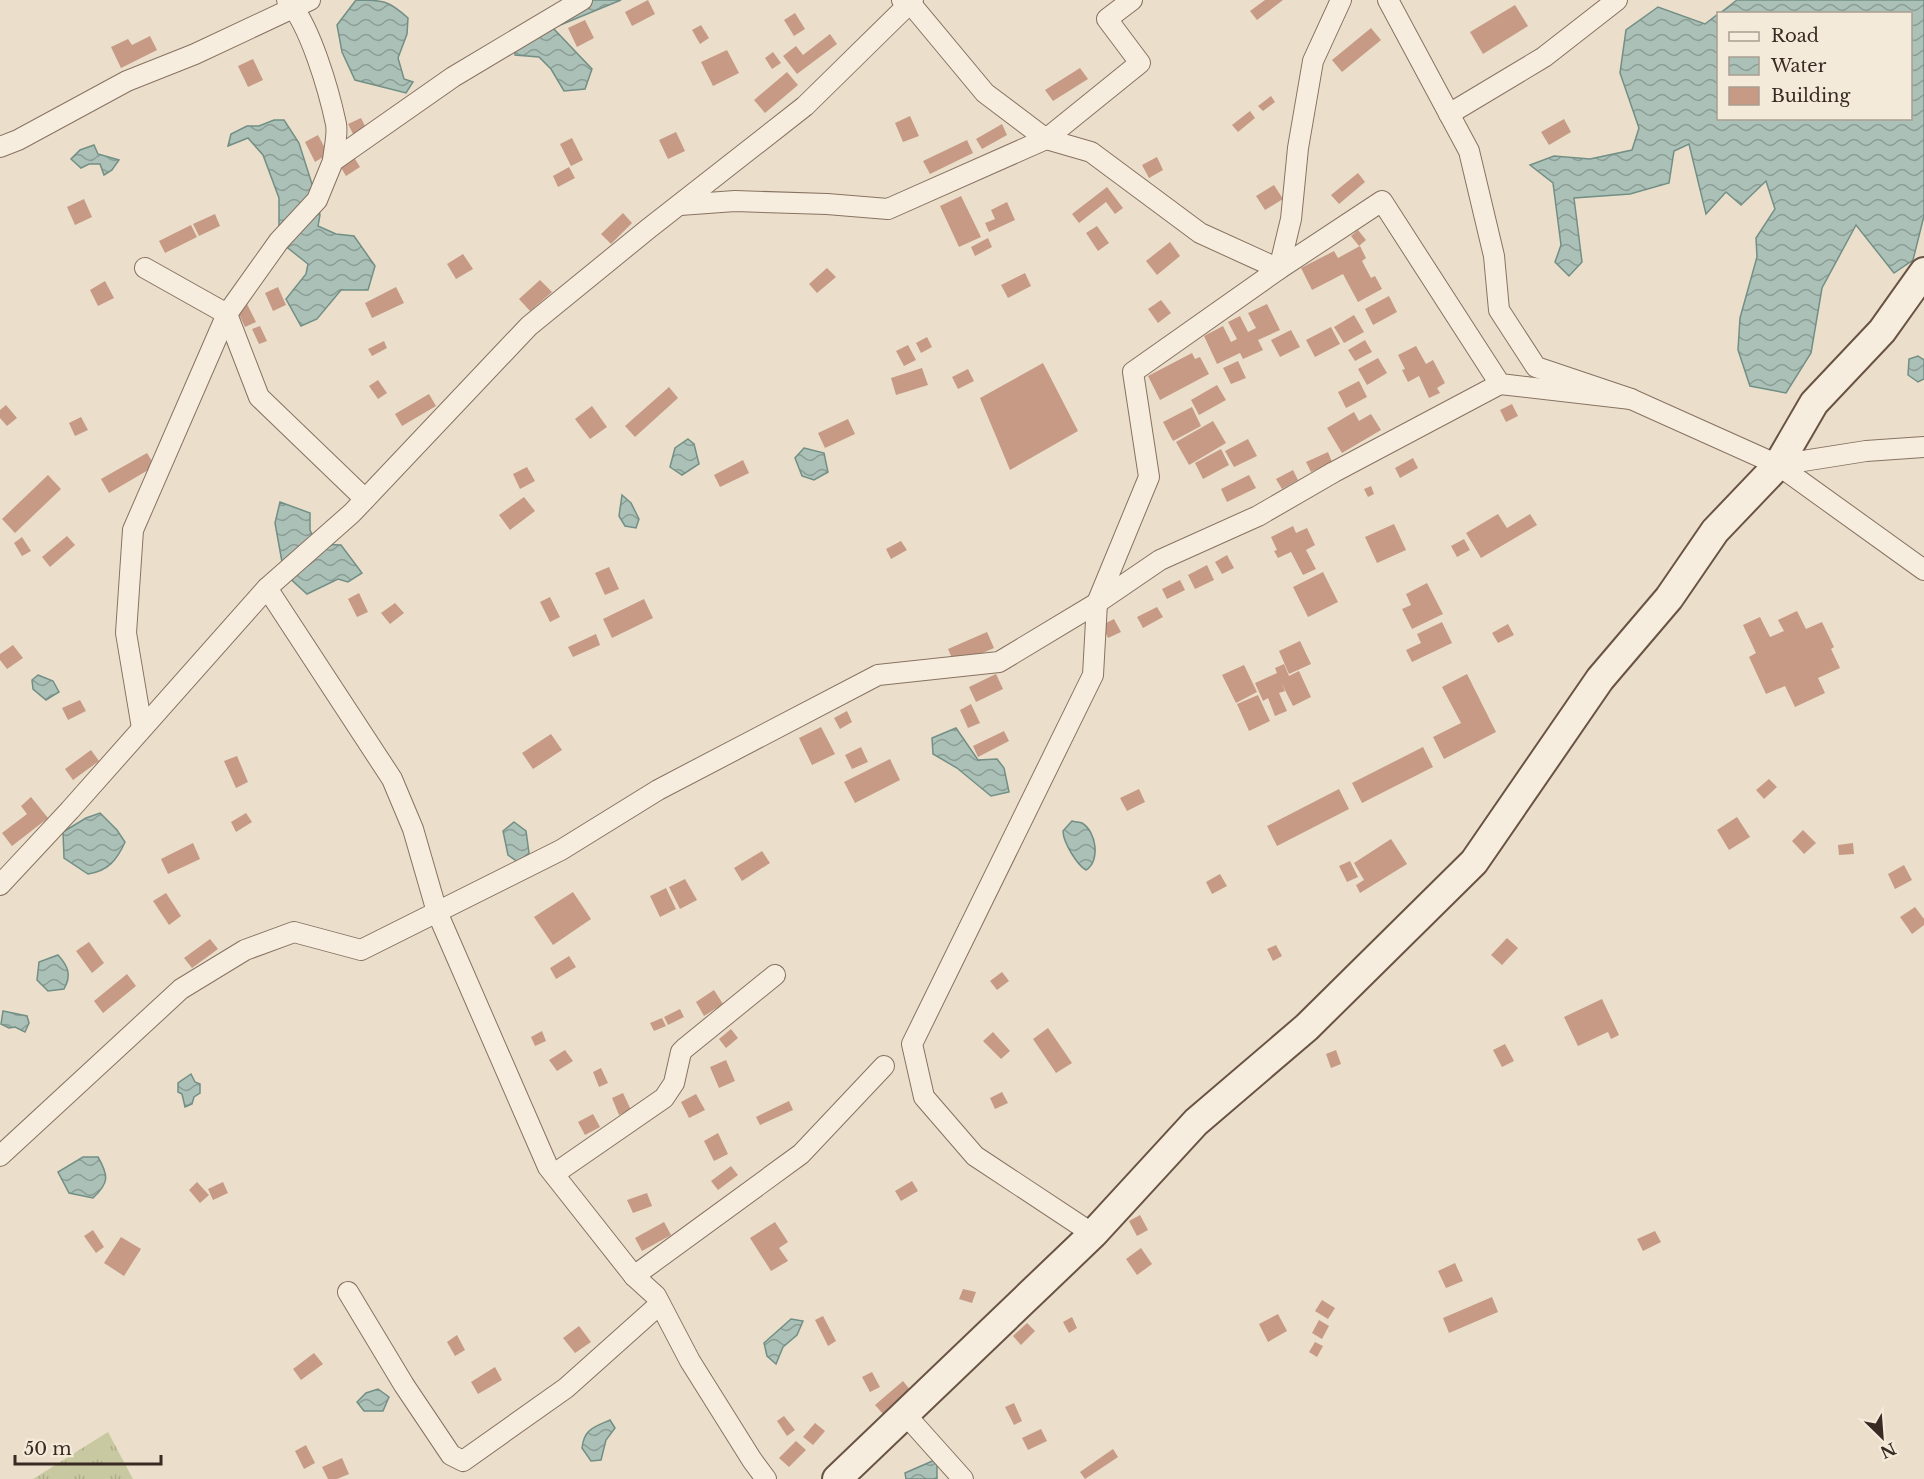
<svg xmlns="http://www.w3.org/2000/svg" width="1924" height="1479" font-family="'Libre Baskerville',serif">
  <style>
    .grass { fill: url(#grass-tufts) }
    .water { fill: url(#water-waves); stroke: #728f85; stroke-width: 1.5 }
    .building { fill: #c69a85 }
    .lines { fill: none; stroke-linecap: round; stroke-linejoin: round }
    .street-casing { stroke: #877261; stroke-width: 22 }
    .secondary-casing { stroke: #695343; stroke-width: 32 }
    .street { stroke: #f7edde; stroke-width: 20 }
    .secondary { stroke: #f7edde; stroke-width: 28 }
  </style>
  <defs>
    <pattern id="grass-tufts" width="24" height="20" patternUnits="userSpaceOnUse" patternTransform="scale(1.5)"><rect width="24" height="20" fill="#c8c9a0"/><path d="M3 7l-1-3M5 7V3M7 7l1-3M15 17l-1-3M17 17v-4M19 17l1-3" fill="none" stroke="#adad8a"/></pattern>
    <pattern id="water-waves" width="16" height="10" patternUnits="userSpaceOnUse" patternTransform="scale(1.5)"><rect width="16" height="10" fill="#abc1b8"/><path d="M0 5q4-4 8 0t8 0" fill="none" stroke="#8c9d95"/></pattern>
  </defs>
  <rect width="100%" height="100%" fill="#ebdfcb"/>
  <polygon class="grass" points="108,1432 133,1479 33,1479"/>
  <g class="water">
    <path d="M356,0c27,0 32,0 52,18l-1,16 -9,24 6,21 9,3 -7,11 -51,-13 -13,-28 -5,-27z"/>
    <polygon points="582,0 621,0 553,28 592,69 585,89 564,91 551,69 539,57 515,55 516,40"/>
    <polygon points="1737,0 1924,0 1924,216 1913,260 1894,273 1856,225 1822,288 1811,353 1786,393 1750,386 1738,350 1740,318 1757,257 1756,238 1775,209 1766,181 1741,205 1726,192 1706,214 1689,144 1674,151 1669,183 1630,194 1574,198 1582,262 1569,276 1555,262 1561,245 1553,183 1530,165 1554,156 1590,159 1632,150 1639,128 1620,73 1626,30 1658,7 1705,24 1718,14 1718,118 1910,118 1910,14 1719,14"/>
    <polygon points="274,120 284,120 299,143 317,200 320,215 318,226 336,234 354,236 375,266 368,290 341,290 317,319 301,326 286,299 306,274 308,264 279,241 279,198 263,155 248,138 228,146 231,134 247,126 259,126"/>
    <polygon points="94,145 98,154 119,160 112,170 104,175 100,164 89,164 81,168 71,159 80,150"/>
    <polygon points="1918,356 1924,360 1924,379 1918,382 1908,375 1909,359"/>
    <polygon points="688,439 694,444 699,464 682,475 670,467 675,448"/>
    <polygon points="804,448 824,453 828,472 814,480 802,476 795,458"/>
    <polygon points="622,495 631,503 639,519 636,528 625,526 619,516"/>
    <polygon points="280,502 310,513 310,530 316,544 341,545 362,573 348,582 338,579 307,594 284,573 275,523"/>
    <polygon points="38,675 53,681 59,692 46,700 33,689 32,680"/>
    <polygon points="956,728 978,760 997,759 1004,768 1009,792 991,796 957,768 933,754 932,738"/>
    <path d="M100,813l17,17 8,12c-8,18 -17,29 -37,32l-24,-16 -1,-26 23,-14z"/>
    <path d="M1072,821c2,1 8,1 10,2 14,8 19,38 4,47 -9,-5 -23,-28 -23,-39z"/>
    <polygon points="514,822 526,831 529,853 518,862 508,855 503,831"/>
    <path d="M58,955c10,11 14,20 6,34l-16,2 -11,-11 2,-18z"/>
    <polygon points="3,1011 27,1016 29,1023 25,1032 15,1027 9,1028 1,1024"/>
    <polygon points="191,1074 195,1082 200,1084 200,1093 194,1097 192,1104 185,1107 182,1094 178,1092 178,1083"/>
    <path d="M83,1157h15c11,19 11,26 -5,41l-24,-5 -11,-21z"/>
    <polygon points="791,1319 803,1321 797,1335 783,1347 776,1364 767,1356 764,1343"/>
    <polygon points="378,1389 389,1397 383,1411 364,1411 357,1402 366,1393"/>
    <path d="M610,1420l5,8 -9,12 -5,20 -10,1 -9,-13c2,-19 12,-21 28,-28z"/>
    <polygon points="937,1459 937,1479 906,1479 905,1473"/>
  </g>
  <g class="building">
    <polygon points="648,0 655,14 632,26 625,12"/>
    <polygon points="1265,0 1283,0 1257,20 1250,11"/>
    <polygon points="1515,5 1528,26 1483,54 1470,32"/>
    <polygon points="795,13 805,29 794,36 784,20"/>
    <polygon points="585,20 594,38 577,47 568,28"/>
    <polygon points="701,25 709,38 700,44 692,30"/>
    <polygon points="1371,28 1381,40 1342,72 1332,60"/>
    <polygon points="830,34 837,44 797,74 783,56 796,46 803,55"/>
    <polygon points="150,36 157,50 121,68 111,47 128,39 132,45"/>
    <polygon points="727,50 739,73 713,86 701,62"/>
    <polygon points="773,52 781,63 772,69 765,58"/>
    <polygon points="253,59 263,80 248,87 238,66"/>
    <polygon points="1080,68 1088,79 1053,101 1045,90"/>
    <polygon points="787,72 798,85 765,113 754,100"/>
    <polygon points="1271,96 1275,102 1263,111 1258,106"/>
    <polygon points="1250,111 1255,118 1238,132 1232,125"/>
    <polygon points="910,116 919,136 903,142 895,123"/>
    <polygon points="361,118 367,130 354,136 348,124"/>
    <polygon points="1564,119 1571,132 1549,145 1541,132"/>
    <polygon points="1002,124 1007,135 982,149 976,139"/>
    <polygon points="676,132 685,151 668,159 659,140"/>
    <polygon points="318,135 328,154 315,162 305,142"/>
    <polygon points="572,138 583,160 571,166 560,144"/>
    <polygon points="967,140 973,153 930,174 923,161"/>
    <polygon points="352,154 360,167 346,176 338,163"/>
    <polygon points="1157,157 1163,170 1149,178 1142,165"/>
    <polygon points="569,167 575,178 558,187 553,176"/>
    <polygon points="1358,173 1365,182 1339,204 1331,195"/>
    <polygon points="1274,185 1283,199 1265,210 1256,196"/>
    <polygon points="1107,187 1123,208 1115,214 1106,202 1079,223 1072,214"/>
    <polygon points="961,196 981,237 959,247 940,206"/>
    <polygon points="84,199 92,217 75,225 67,207"/>
    <polygon points="1007,202 1015,220 989,232 985,223 995,219 991,210"/>
    <polygon points="623,213 632,223 611,244 601,234"/>
    <polygon points="215,214 220,226 199,236 193,224"/>
    <polygon points="191,225 197,237 165,253 159,241"/>
    <polygon points="1097,226 1109,243 1098,251 1086,233"/>
    <polygon points="1358,230 1366,240 1359,246 1351,236"/>
    <polygon points="988,238 992,247 975,256 971,247"/>
    <polygon points="1170,242 1180,256 1157,275 1146,261"/>
    <polygon points="1360,246 1366,258 1362,261 1371,278 1375,276 1382,289 1358,302 1343,274 1312,290 1301,268 1334,251 1338,258"/>
    <polygon points="463,254 473,269 456,279 447,264"/>
    <polygon points="827,268 836,277 817,293 809,284"/>
    <polygon points="1025,273 1031,286 1008,298 1001,285"/>
    <polygon points="540,280 552,292 530,311 519,299"/>
    <polygon points="105,281 114,298 98,306 90,290"/>
    <polygon points="278,287 286,305 273,311 265,293"/>
    <polygon points="396,287 404,303 372,318 365,303"/>
    <polygon points="1389,296 1397,312 1373,325 1365,309"/>
    <polygon points="245,300 256,322 245,327 235,306"/>
    <polygon points="1161,300 1171,313 1158,323 1148,309"/>
    <polygon points="1267,304 1280,330 1258,340 1263,350 1243,359 1240,353 1217,364 1204,336 1223,326 1231,342 1237,339 1228,322 1240,316 1248,332 1256,328 1248,313"/>
    <polygon points="1354,315 1364,332 1344,343 1334,327"/>
    <polygon points="260,326 267,341 259,344 252,329"/>
    <polygon points="1331,327 1340,344 1315,357 1306,340"/>
    <polygon points="1291,330 1300,347 1280,357 1271,340"/>
    <polygon points="927,337 932,347 921,353 916,343"/>
    <polygon points="1365,340 1372,352 1355,361 1348,350"/>
    <polygon points="384,341 387,348 372,356 368,349"/>
    <polygon points="908,345 916,360 904,366 896,351"/>
    <polygon points="1416,346 1426,364 1433,360 1445,383 1437,388 1440,393 1429,398 1419,376 1408,382 1402,370 1405,369 1398,355"/>
    <polygon points="1192,353 1195,359 1200,357 1209,374 1160,400 1148,376"/>
    <polygon points="1378,358 1387,373 1367,385 1358,369"/>
    <polygon points="1238,361 1246,378 1231,384 1223,368"/>
    <polygon points="1043,363 1078,431 1010,470 980,398"/>
    <polygon points="922,368 928,385 896,395 891,378"/>
    <polygon points="968,369 974,381 958,389 952,377"/>
    <polygon points="378,380 387,393 378,399 369,386"/>
    <polygon points="1359,381 1367,397 1346,408 1338,392"/>
    <polygon points="1217,385 1226,400 1199,415 1191,400"/>
    <polygon points="669,387 678,398 635,437 625,426"/>
    <polygon points="429,394 436,406 402,426 395,414"/>
    <polygon points="1512,404 1518,416 1506,422 1500,410"/>
    <polygon points="6,405 17,418 7,426 0,418 0,410"/>
    <polygon points="592,406 607,427 590,439 575,419"/>
    <polygon points="1192,407 1201,426 1173,441 1163,422"/>
    <polygon points="1354,412 1359,421 1371,414 1381,430 1342,453 1327,428"/>
    <polygon points="81,417 88,430 75,436 69,423"/>
    <polygon points="848,419 855,434 825,448 818,433"/>
    <polygon points="1213,421 1226,443 1189,465 1176,442"/>
    <polygon points="1248,439 1257,456 1234,467 1225,451"/>
    <polygon points="1221,449 1229,465 1203,479 1195,463"/>
    <polygon points="1328,452 1332,462 1311,472 1306,462"/>
    <polygon points="147,453 155,466 109,493 101,479"/>
    <polygon points="1413,458 1418,468 1400,478 1395,468"/>
    <polygon points="743,460 749,473 720,487 714,475"/>
    <polygon points="527,467 535,481 520,489 513,474"/>
    <polygon points="1293,470 1298,480 1282,489 1276,479"/>
    <polygon points="48,475 61,489 15,533 2,519"/>
    <polygon points="1249,475 1256,488 1227,502 1221,489"/>
    <polygon points="1371,486 1374,494 1368,497 1364,489"/>
    <polygon points="524,497 535,511 510,530 499,515"/>
    <polygon points="1498,514 1507,528 1530,514 1537,525 1481,558 1466,533"/>
    <polygon points="1394,524 1406,550 1377,563 1365,537"/>
    <polygon points="1293,526 1296,533 1307,528 1315,545 1306,550 1316,569 1303,575 1291,552 1278,558 1274,551 1277,550 1271,537"/>
    <polygon points="67,536 75,545 50,567 42,557"/>
    <polygon points="22,537 31,551 22,556 14,543"/>
    <polygon points="1464,539 1470,550 1457,557 1451,546"/>
    <polygon points="901,541 907,550 891,559 886,549"/>
    <polygon points="1227,555 1234,568 1222,574 1215,562"/>
    <polygon points="1207,565 1214,580 1195,589 1188,575"/>
    <polygon points="609,567 619,589 605,595 595,573"/>
    <polygon points="1323,572 1338,602 1308,617 1293,587"/>
    <polygon points="1180,580 1185,590 1167,599 1162,589"/>
    <polygon points="1427,583 1443,614 1412,629 1402,609 1411,605 1406,594"/>
    <polygon points="359,593 368,612 357,617 348,599"/>
    <polygon points="550,597 560,617 550,622 540,602"/>
    <polygon points="644,599 653,618 612,638 603,619"/>
    <polygon points="395,603 404,613 390,624 381,613"/>
    <polygon points="1157,607 1163,617 1143,628 1137,617"/>
    <polygon points="1797,611 1806,629 1822,622 1834,647 1831,649 1840,668 1818,678 1825,693 1795,707 1785,686 1766,694 1749,657 1756,653 1743,625 1760,617 1770,637 1784,631 1778,620"/>
    <polygon points="1114,619 1121,632 1108,638 1102,625"/>
    <polygon points="1442,622 1452,643 1412,662 1406,650 1421,643 1417,634"/>
    <polygon points="1508,624 1514,635 1498,643 1492,633"/>
    <polygon points="987,632 994,648 955,665 948,649"/>
    <polygon points="596,634 600,645 573,657 568,647"/>
    <polygon points="1300,641 1311,664 1289,674 1279,651"/>
    <polygon points="13,645 23,658 7,669 0,660 0,654"/>
    <polygon points="1284,664 1289,676 1299,671 1311,697 1293,706 1281,682 1285,691 1279,693 1287,711 1275,716 1268,698 1263,701 1255,683 1277,673 1275,668"/>
    <polygon points="1244,665 1257,692 1236,703 1222,675"/>
    <polygon points="996,674 1003,689 976,702 969,687"/>
    <polygon points="1467,674 1496,732 1444,759 1433,737 1461,723 1442,687"/>
    <polygon points="1258,695 1270,721 1249,731 1237,704"/>
    <polygon points="80,700 86,711 68,720 62,708"/>
    <polygon points="971,704 980,723 968,728 960,710"/>
    <polygon points="847,711 852,722 840,729 834,718"/>
    <polygon points="821,727 835,754 812,765 799,738"/>
    <polygon points="1004,731 1009,741 978,757 973,746"/>
    <polygon points="551,734 562,750 533,769 522,753"/>
    <polygon points="861,747 868,762 852,769 845,755"/>
    <polygon points="1423,747 1433,767 1362,803 1352,783"/>
    <polygon points="91,750 99,761 73,780 65,769"/>
    <polygon points="237,756 248,782 236,788 224,761"/>
    <polygon points="890,759 900,780 855,803 844,782"/>
    <polygon points="1769,779 1777,787 1764,799 1756,790"/>
    <polygon points="1139,789 1145,802 1127,811 1120,798"/>
    <polygon points="1339,789 1349,809 1277,846 1267,826"/>
    <polygon points="31,797 48,818 12,846 2,833 27,814 21,806"/>
    <polygon points="246,813 252,822 236,832 231,822"/>
    <polygon points="1737,817 1750,837 1729,850 1717,830"/>
    <polygon points="1803,830 1816,843 1804,854 1792,841"/>
    <polygon points="1391,839 1407,864 1360,893 1356,885 1364,880 1354,863"/>
    <polygon points="193,843 200,859 168,874 161,859"/>
    <polygon points="1853,843 1854,854 1839,855 1838,845"/>
    <polygon points="762,851 770,863 742,881 734,868"/>
    <polygon points="1350,861 1358,877 1347,882 1339,866"/>
    <polygon points="1904,865 1912,880 1895,889 1888,874"/>
    <polygon points="1220,874 1227,886 1212,894 1206,882"/>
    <polygon points="685,879 697,900 680,909 669,887"/>
    <polygon points="666,888 676,909 660,917 650,896"/>
    <polygon points="573,892 591,919 553,945 534,917"/>
    <polygon points="166,893 181,916 169,925 153,901"/>
    <polygon points="1915,907 1924,919 1924,925 1912,934 1900,917"/>
    <polygon points="1507,938 1518,948 1502,965 1491,955"/>
    <polygon points="210,939 218,949 192,968 184,958"/>
    <polygon points="89,942 104,963 92,973 76,951"/>
    <polygon points="1276,945 1282,956 1273,961 1267,949"/>
    <polygon points="569,956 576,967 556,979 550,968"/>
    <polygon points="1002,972 1009,981 997,990 990,981"/>
    <polygon points="127,974 136,986 103,1013 94,1001"/>
    <polygon points="714,990 723,1004 704,1016 696,1002"/>
    <polygon points="1602,999 1619,1035 1611,1039 1608,1032 1578,1046 1564,1017"/>
    <polygon points="680,1009 684,1017 668,1025 664,1017"/>
    <polygon points="662,1018 666,1026 654,1031 650,1023"/>
    <polygon points="1048,1028 1072,1063 1056,1073 1033,1039"/>
    <polygon points="731,1029 738,1038 726,1048 719,1039"/>
    <polygon points="542,1031 546,1041 535,1046 531,1037"/>
    <polygon points="993,1032 1010,1051 1001,1059 983,1041"/>
    <polygon points="1505,1044 1514,1061 1502,1067 1493,1050"/>
    <polygon points="565,1050 573,1061 557,1071 549,1060"/>
    <polygon points="1336,1050 1341,1064 1331,1068 1326,1054"/>
    <polygon points="726,1060 735,1081 719,1088 710,1067"/>
    <polygon points="601,1068 608,1083 599,1087 593,1072"/>
    <polygon points="1002,1092 1008,1103 995,1109 990,1098"/>
    <polygon points="623,1093 631,1110 619,1115 612,1098"/>
    <polygon points="696,1094 705,1110 689,1118 681,1102"/>
    <polygon points="789,1101 793,1110 760,1125 756,1117"/>
    <polygon points="593,1114 600,1127 585,1135 578,1122"/>
    <polygon points="718,1133 728,1154 714,1161 704,1141"/>
    <polygon points="731,1166 738,1175 718,1190 711,1181"/>
    <polygon points="912,1181 918,1191 901,1201 895,1191"/>
    <polygon points="197,1182 209,1195 200,1203 189,1190"/>
    <polygon points="223,1182 228,1193 213,1200 208,1189"/>
    <polygon points="647,1193 652,1206 633,1213 627,1200"/>
    <polygon points="1140,1215 1148,1230 1137,1236 1129,1221"/>
    <polygon points="664,1222 671,1235 642,1251 635,1238"/>
    <polygon points="775,1222 788,1242 779,1248 788,1261 771,1271 750,1238"/>
    <polygon points="93,1230 104,1247 96,1253 84,1236"/>
    <polygon points="1655,1231 1661,1242 1643,1251 1637,1239"/>
    <polygon points="121,1237 141,1249 124,1276 104,1263"/>
    <polygon points="1141,1248 1152,1264 1137,1275 1126,1259"/>
    <polygon points="1455,1263 1463,1281 1446,1288 1438,1271"/>
    <polygon points="963,1289 976,1292 972,1303 959,1299"/>
    <polygon points="1492,1297 1498,1312 1449,1333 1443,1318"/>
    <polygon points="1322,1300 1335,1308 1328,1319 1315,1311"/>
    <polygon points="1278,1314 1287,1331 1268,1342 1259,1324"/>
    <polygon points="823,1316 836,1341 828,1346 815,1320"/>
    <polygon points="1072,1317 1077,1328 1069,1333 1063,1322"/>
    <polygon points="1319,1320 1329,1326 1322,1339 1312,1333"/>
    <polygon points="1027,1323 1035,1331 1021,1345 1013,1336"/>
    <polygon points="579,1326 591,1342 575,1353 563,1338"/>
    <polygon points="457,1335 465,1350 455,1356 447,1342"/>
    <polygon points="1315,1342 1323,1346 1317,1357 1309,1352"/>
    <polygon points="314,1353 323,1364 301,1380 293,1369"/>
    <polygon points="495,1367 502,1380 478,1394 471,1382"/>
    <polygon points="872,1372 880,1387 870,1392 862,1377"/>
    <polygon points="903,1381 911,1391 883,1414 875,1405"/>
    <polygon points="1014,1403 1022,1421 1014,1425 1005,1407"/>
    <polygon points="784,1416 795,1430 787,1436 777,1421"/>
    <polygon points="815,1423 825,1431 813,1445 803,1437"/>
    <polygon points="1041,1429 1047,1441 1028,1450 1022,1438"/>
    <polygon points="796,1441 806,1450 789,1467 779,1458"/>
    <polygon points="306,1445 315,1463 304,1469 295,1451"/>
    <polygon points="1113,1449 1118,1457 1085,1479 1080,1472"/>
    <polygon points="342,1458 349,1474 337,1479 328,1479 322,1467"/>
  </g>
  <g class="lines">
    <g class="street-casing">
      <g id="street">
        <path d="M287,0c23,24 42,91 49,124 2,11 -2,25 -3,37"/>
        <polyline points="902,0 911,4 985,93 1046,139 1091,152 1200,233 1279,269 1382,201 1500,384 1631,399"/>
        <polyline points="1388,0 1469,151 1494,256 1499,310 1536,367 1631,399 1778,465 1924,570"/>
        <polyline points="1449,114 1544,57 1617,0"/>
        <polyline points="0,147 18,140 127,81 195,54 310,0"/>
        <polyline points="680,205 735,201 827,204 888,209 1046,139 1140,63 1107,19 1132,0"/>
        <polyline points="145,268 227,314 259,397 365,499"/>
        <polyline points="1778,465 1866,451 1924,447"/>
        <polyline points="267,588 392,779 413,829 437,912 548,1167 634,1276 656,1296 690,1361 752,1460 766,1479"/>
        <polyline points="142,728 126,633 133,530 227,314 279,241 317,200 333,161 453,77 582,0"/>
        <polyline points="0,885 70,810 267,588 352,513 529,326 648,229 805,106 913,0"/>
        <polyline points="0,1156 181,989 245,950 294,932 361,950 561,850 658,790 878,675 999,662 1097,603 1160,560 1258,516 1334,472 1500,384"/>
        <polyline points="554,1174 664,1098 674,1083 681,1052 685,1048 775,975"/>
        <polyline points="1093,1234 975,1156 924,1097 912,1044 1093,675 1097,603 1149,477 1133,372 1279,269 1291,219 1298,148 1313,61 1341,0"/>
        <polyline points="634,1276 801,1154 884,1066"/>
        <polyline points="348,1292 404,1385 451,1455 463,1461 566,1388 660,1304"/>
        <polyline points="904,1413 963,1479"/>
      </g>
    </g>
    <g class="secondary-casing">
      <polyline id="secondary" points="837,1479 1093,1234 1196,1122 1307,1027 1474,862 1600,679 1669,598 1715,531 1778,465 1814,403 1882,331 1924,272"/>
    </g>
    <use href="#street" class="street"/>
    <use href="#secondary" class="secondary"/>
  </g>
  <rect x="1717" y="12" width="195" height="108" fill="#f3eada" stroke="#a99e91" stroke-width="1.5"/>
  <rect x="1729" y="32" width="30" height="9" fill="#f7edde" stroke="#a99e91" stroke-width="1.5"/>
  <text x="1771" y="42" font-size="18" fill="#392b23">Road</text>
  <rect x="1729" y="57" width="30" height="18" fill="url(#water-waves)" stroke="#a99e91" stroke-width="1.5"/>
  <text x="1771" y="72" font-size="18" fill="#392b23">Water</text>
  <rect x="1729" y="87" width="30" height="18" fill="#c69a85" stroke="#a99e91" stroke-width="1.5"/>
  <text x="1771" y="102" font-size="18" fill="#392b23">Building</text>
  <g transform="translate(1882 1437) rotate(155)" stroke="#f3eada" stroke-width="4.5" paint-order="stroke">
  <path d="M0-4.5L10 22L0 15L-10 22Z" fill="#392b23"/>
  <text y="-9" font-size="16" font-weight="bold" text-anchor="middle" fill="#392b23">N</text>
  </g>
  <path d="M15 1455v9h146v-9" fill="none" stroke="#392b23" stroke-width="3"/>
  <text x="24" y="1455" font-size="18" fill="#392b23" stroke="#f3eada" stroke-width="4.5" paint-order="stroke">50 m</text>
</svg>
